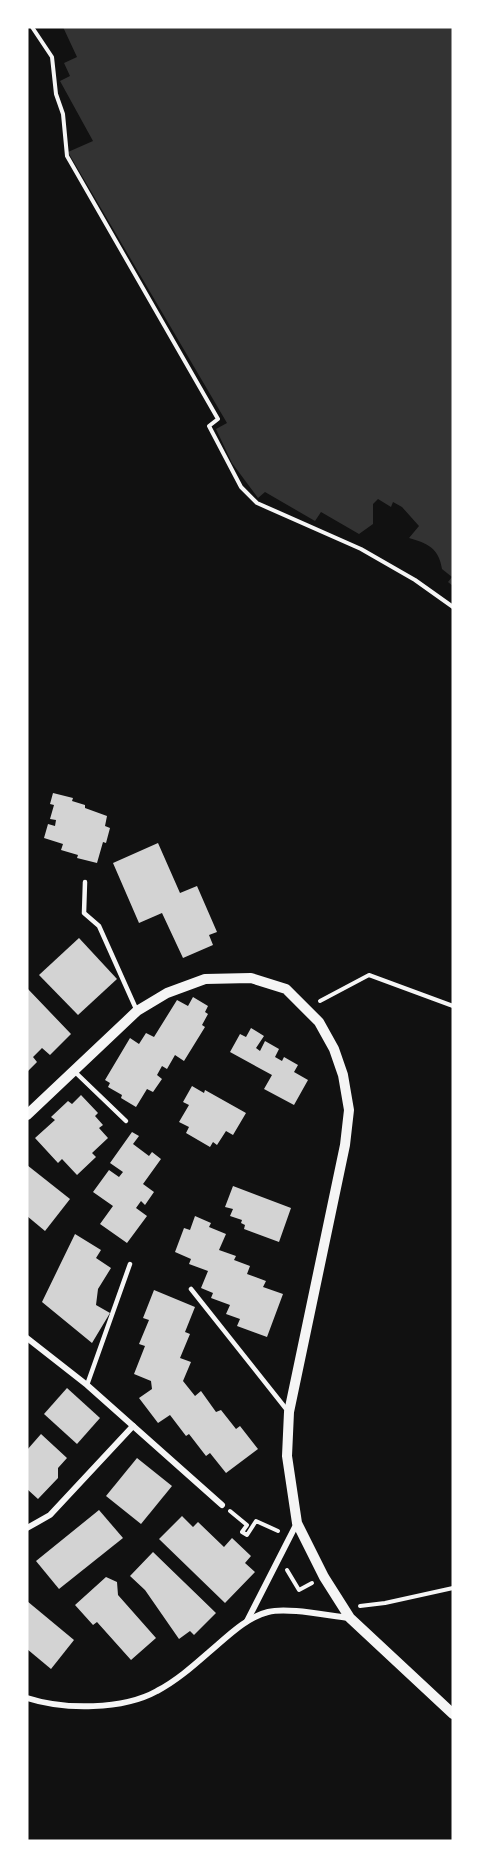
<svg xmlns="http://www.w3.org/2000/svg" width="480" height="1868" font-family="'Fira Sans Condensed',sans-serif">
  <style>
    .water { fill: #333 }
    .building { fill: #d3d3d3 }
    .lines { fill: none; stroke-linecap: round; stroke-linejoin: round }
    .path { stroke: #f5f5f5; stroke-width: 4 }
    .service { stroke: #f5f5f5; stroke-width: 4.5 }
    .minor { stroke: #f5f5f5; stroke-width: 6 }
    .tertiary { stroke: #f5f5f5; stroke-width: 10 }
  </style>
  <rect width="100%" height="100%" fill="#111"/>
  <path class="water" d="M63,27h390v559l-5,-4 4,-5 -10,-8c-3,-21 -15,-26 -33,-31l10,-12 -17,-19 -9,-5 -2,5 -13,-8 -5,5v20l-14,10 -38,-22 -6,9 -50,-29 -7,6 -26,-35 -16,-34 11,-6 -159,-271 25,-11 -33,-60 10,-5 -6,-13 13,-6z"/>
  <g class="building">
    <polygon points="53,793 73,798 72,801 85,805 85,808 107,816 105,826 110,828 106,843 103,842 97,863 77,858 78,855 61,850 63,844 44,838 48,824 55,826 56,820 50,819 54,805 50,804"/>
    <polygon points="158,843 180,893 197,886 217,932 209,935 213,945 183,958 162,913 139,923 113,863"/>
    <polygon points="79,938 117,979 78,1015 39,975"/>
    <polygon points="27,988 71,1034 50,1055 42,1048 33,1057 37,1062 27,1072"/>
    <polygon points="193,997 208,1006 205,1012 208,1014 202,1025 205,1027 184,1061 175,1055 167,1069 162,1066 157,1075 162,1079 153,1092 147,1089 136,1107 121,1098 122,1095 108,1087 110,1083 105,1080 130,1038 139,1044 146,1033 154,1037 177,1000 188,1006"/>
    <polygon points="251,1028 264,1036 256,1048 260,1051 265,1041 279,1049 275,1057 282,1061 284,1057 298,1065 294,1072 308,1080 294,1105 264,1089 272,1075 230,1052 240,1034 246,1037"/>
    <polygon points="192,1086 204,1093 205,1090 246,1113 233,1135 226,1131 217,1145 213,1142 210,1147 186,1133 189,1127 179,1122 189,1105 183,1102"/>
    <polygon points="81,1095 98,1113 95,1116 103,1125 99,1128 108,1138 92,1153 96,1157 77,1175 62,1159 58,1163 35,1138 55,1120 51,1117 68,1101 72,1104"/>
    <polygon points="132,1132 139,1136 133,1144 149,1156 152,1152 161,1159 143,1184 154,1192 145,1205 141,1201 136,1208 147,1216 127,1243 100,1224 113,1206 93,1192 109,1170 119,1177 123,1172 110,1163"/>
    <polygon points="27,1165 70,1199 45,1231 27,1216"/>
    <polygon points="233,1186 291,1208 279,1242 244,1229 245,1225 241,1223 242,1220 230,1216 233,1209 225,1207"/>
    <polygon points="195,1216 211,1223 209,1227 226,1234 219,1250 236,1256 234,1260 250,1266 247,1274 266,1281 263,1287 283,1294 267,1337 237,1326 240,1319 226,1314 230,1305 211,1298 213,1293 201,1288 208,1271 189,1264 191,1259 175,1252 184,1228 190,1230"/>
    <polygon points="75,1234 101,1250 96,1258 111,1268 98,1289 96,1305 110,1313 92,1343 42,1302"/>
    <polygon points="154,1290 195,1307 185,1332 190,1334 180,1358 191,1362 183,1381 195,1396 201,1391 216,1412 221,1410 236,1429 240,1426 258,1449 226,1473 210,1453 206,1456 189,1434 186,1436 170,1415 158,1423 139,1398 152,1389 151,1381 134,1374 145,1346 139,1344 149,1320 143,1318"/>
    <polygon points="67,1388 100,1418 77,1444 44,1414"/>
    <polygon points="41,1434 67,1458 58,1468 58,1478 38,1499 27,1489 27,1450"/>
    <polygon points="137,1458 172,1486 141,1524 106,1496"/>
    <polygon points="99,1510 123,1538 59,1589 36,1561"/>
    <polygon points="182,1516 193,1527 198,1522 224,1547 232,1538 251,1556 245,1563 255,1572 225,1603 159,1539"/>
    <polygon points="153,1552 216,1613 194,1635 190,1631 179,1639 145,1590 130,1576"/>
    <polygon points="106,1577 117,1582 118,1595 156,1638 131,1660 97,1622 93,1625 75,1605"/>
    <polygon points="27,1601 74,1640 51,1669 27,1649"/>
  </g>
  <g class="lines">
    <g class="path">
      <polyline points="32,27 52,57 56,94 63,114 67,156 218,419 209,426 241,487 257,503 361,549 415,580 453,607"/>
      <polyline points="320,1001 369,975 453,1006"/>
      <polyline points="230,1511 247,1525 242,1532 247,1535 256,1521 278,1531"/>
      <polyline points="287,1570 299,1590 312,1583"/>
      <polyline points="360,1606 385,1603 453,1588"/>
    </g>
    <g class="service">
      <polyline points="85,882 84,913 99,926 137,1011"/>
      <polyline points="74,1071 126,1121"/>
      <polyline points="191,1289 287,1410"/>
      <polyline points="87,1385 130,1264"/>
    </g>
    <g class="minor">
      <polyline points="27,1338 87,1385 222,1505"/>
      <polyline points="27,1528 50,1515 133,1426"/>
      <polyline points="247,1621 297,1523"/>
      <path d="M27,1698c37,12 96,12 130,-7 19,-10 35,-24 51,-38 17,-14 38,-36 60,-41 20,-5 61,4 82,6"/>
    </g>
    <polyline class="tertiary" points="27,1115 137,1011 167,993 205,979 251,978 286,989 319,1022 334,1049 343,1075 349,1110 345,1145 289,1412 287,1456 297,1523 324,1577 350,1618 453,1714"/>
  </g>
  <rect width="480" height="1868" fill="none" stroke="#ffffff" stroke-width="57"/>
</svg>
